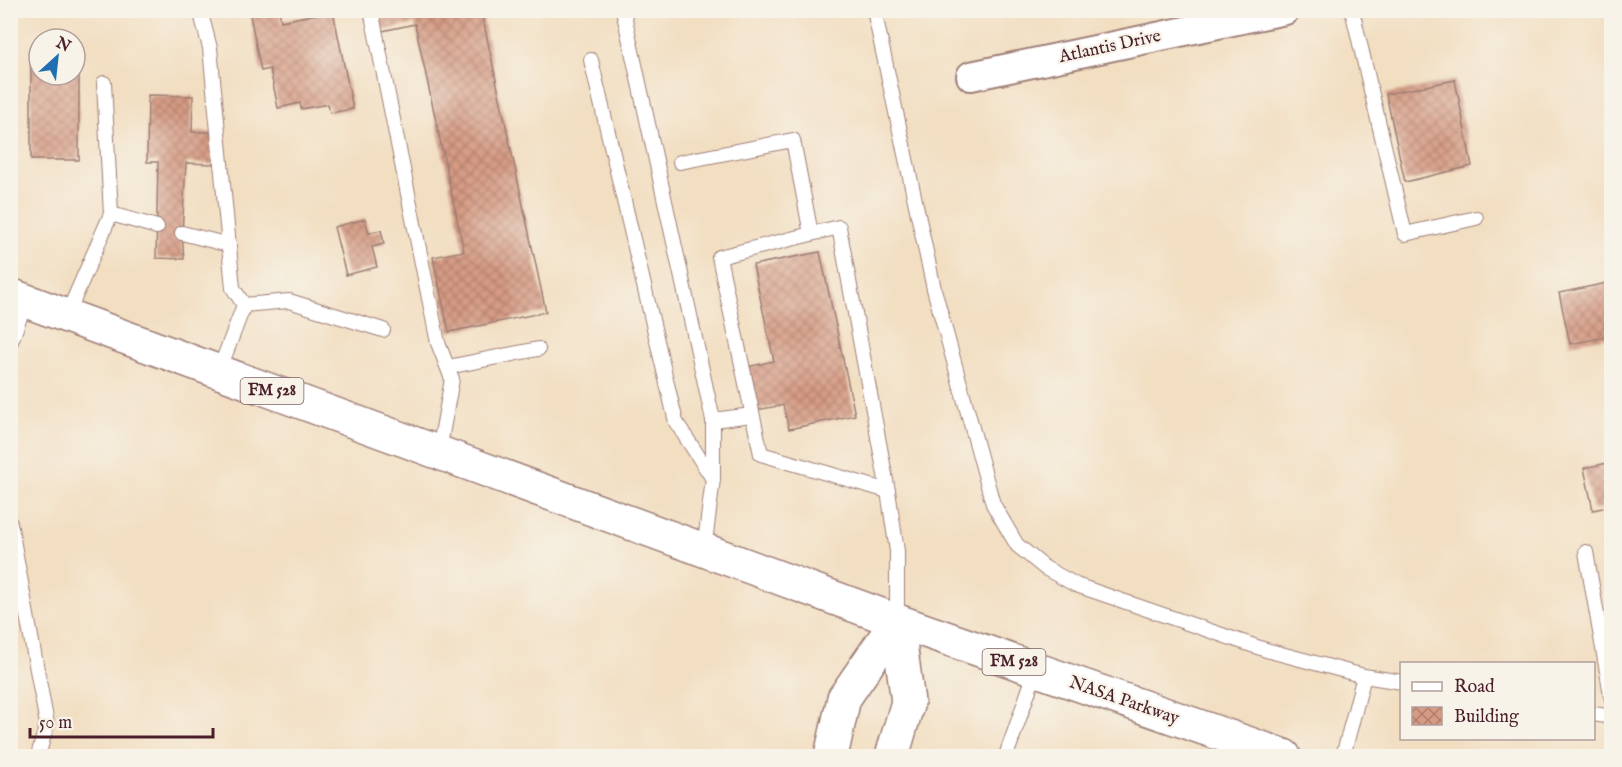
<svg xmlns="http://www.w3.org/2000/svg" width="1622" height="767" font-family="'IM FELL English',serif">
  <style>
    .building { fill: url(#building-cross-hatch) }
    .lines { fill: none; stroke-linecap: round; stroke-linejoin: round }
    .service-casing { stroke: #9e7e76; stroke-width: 16 }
    .minor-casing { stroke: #9e7e76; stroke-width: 32 }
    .tertiary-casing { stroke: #9e7e76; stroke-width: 36 }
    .primary-casing { stroke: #9e7e76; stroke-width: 36 }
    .service { stroke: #fff; stroke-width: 14 }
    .minor { stroke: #fff; stroke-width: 28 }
    .tertiary { stroke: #fff; stroke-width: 33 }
    .primary { stroke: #fff; stroke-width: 33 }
    .labels { text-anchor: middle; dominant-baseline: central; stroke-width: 4.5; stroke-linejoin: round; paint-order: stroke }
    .shield { fill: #f7f3e8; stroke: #7e5f64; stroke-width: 1.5 }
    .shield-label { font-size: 16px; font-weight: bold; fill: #4a1f2b }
    .street-label { font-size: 18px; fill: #4a1f2b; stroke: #f7f3e8 }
  </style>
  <defs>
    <pattern id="building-cross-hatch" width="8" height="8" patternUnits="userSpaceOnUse" patternTransform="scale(1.5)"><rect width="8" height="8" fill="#d69b84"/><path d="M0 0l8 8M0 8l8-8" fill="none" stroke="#b07e6c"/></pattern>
  </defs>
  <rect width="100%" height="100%" fill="#f7f3e8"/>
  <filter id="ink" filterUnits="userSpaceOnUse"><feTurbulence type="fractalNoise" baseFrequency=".0167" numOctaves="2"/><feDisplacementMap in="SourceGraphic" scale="12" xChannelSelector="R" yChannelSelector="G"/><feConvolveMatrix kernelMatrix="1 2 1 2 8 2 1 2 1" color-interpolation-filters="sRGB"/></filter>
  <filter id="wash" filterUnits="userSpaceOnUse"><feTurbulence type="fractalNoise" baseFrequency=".008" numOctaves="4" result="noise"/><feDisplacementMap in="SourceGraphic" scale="24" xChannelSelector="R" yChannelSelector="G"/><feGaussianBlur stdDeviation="1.35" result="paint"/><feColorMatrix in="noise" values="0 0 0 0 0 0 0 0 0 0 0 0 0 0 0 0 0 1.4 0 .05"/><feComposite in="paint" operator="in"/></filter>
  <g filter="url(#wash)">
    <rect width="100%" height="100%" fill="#f2dec1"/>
    <g id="blocks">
      <g class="building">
        <polygon points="270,10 279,10 281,21 333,11 353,109 330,113 328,104 301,109 300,103 278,108 270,69 261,71 250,15"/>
        <polygon points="377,10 481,10 546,312 449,332 433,257 464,251 415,24 382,31"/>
        <polygon points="31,46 39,46 39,75 75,75 75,46 79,46 79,160 31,160"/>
        <polygon points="1455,80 1472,166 1405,182 1386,94"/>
        <polygon points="148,95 193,96 192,132 214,132 213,164 186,163 182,233 184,259 156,258 158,162 147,162"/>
        <polygon points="365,219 369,233 381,230 384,244 372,247 377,267 346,275 334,227"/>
        <polygon points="820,252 855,415 789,429 783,405 757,410 747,367 774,361 753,265"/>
        <polygon points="1612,282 1612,336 1570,344 1559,293"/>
        <polygon points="1612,462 1612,506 1593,510 1584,468"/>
      </g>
    </g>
  </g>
  <g filter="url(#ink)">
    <use href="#blocks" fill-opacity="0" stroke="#9e7e76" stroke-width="1.5"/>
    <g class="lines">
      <g class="service-casing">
        <g id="service">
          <polyline points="200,10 210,48 233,288 244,305 219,371"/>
          <polyline points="371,10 438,343 452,379 439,451"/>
          <polyline points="623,10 713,420 713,479 704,550"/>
          <polyline points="874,10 934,289 993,504 1017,545 1045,568 1076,585 1266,650 1364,676 1343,756"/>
          <polyline points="1352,10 1405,234 1476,218"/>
          <polyline points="591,60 676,422 713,479"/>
          <polyline points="104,83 111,214"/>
          <polyline points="680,162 793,140 811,234"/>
          <polygon points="839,227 888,491 761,454 719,257"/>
          <polyline points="182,233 229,245"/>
          <polyline points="244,305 289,301 383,330"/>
          <polyline points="67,315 111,214 157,227"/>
          <polyline points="10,344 26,301"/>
          <polyline points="448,367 538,349"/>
          <polyline points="713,420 752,415"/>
          <polyline points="888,491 897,551 897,621"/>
          <polyline points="10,523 47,724 38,756"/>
          <polyline points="1586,552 1612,700"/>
          <polyline points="1364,676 1402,682"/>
          <polyline points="1594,714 1612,717"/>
          <polyline points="1006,756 1036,670"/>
        </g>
      </g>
      <g class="minor-casing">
        <polyline id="minor" points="971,76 1285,10"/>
      </g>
      <g class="tertiary-casing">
        <g id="tertiary">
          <polyline points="831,756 844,698 897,621"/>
          <polyline points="892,756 908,702 897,621"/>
        </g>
      </g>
      <g class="primary-casing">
        <polyline id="primary" points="10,295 897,621 1284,756"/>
      </g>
      <use href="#service" class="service"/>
      <use href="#minor" class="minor"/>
      <use href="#tertiary" class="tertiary"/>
      <use href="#primary" class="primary"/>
    </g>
  </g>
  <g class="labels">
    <g class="shield">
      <rect x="240.5" y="378" width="63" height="26" rx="4.5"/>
      <rect x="982.5" y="649" width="63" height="26" rx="4.5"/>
    </g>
    <g class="shield-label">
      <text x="272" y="391">FM 528</text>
      <text x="1014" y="662">FM 528</text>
    </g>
    <g class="street-label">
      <text transform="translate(1110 47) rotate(-12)">Atlantis Drive</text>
      <text transform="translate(1124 701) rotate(19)">NASA Parkway</text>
    </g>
  </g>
  <rect width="1622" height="767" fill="none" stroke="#f7f3e8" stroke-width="36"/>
  <rect x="1400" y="662" width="195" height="78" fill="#f7f3e8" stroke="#b29e9c" stroke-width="1.5"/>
  <rect x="1412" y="682" width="30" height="9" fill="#ffffff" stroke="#b29e9c" stroke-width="1.5"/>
  <text x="1454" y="692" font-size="18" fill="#4a1f2b">Road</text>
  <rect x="1412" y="707" width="30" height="18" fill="url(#building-cross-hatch)" stroke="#b29e9c" stroke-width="1.5"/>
  <text x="1454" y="722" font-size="18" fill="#4a1f2b">Building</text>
  <g transform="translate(57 57) rotate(27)"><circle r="28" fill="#f7f3e8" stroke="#b29e9c" stroke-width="1.5"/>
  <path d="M0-4.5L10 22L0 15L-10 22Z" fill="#1f6fb2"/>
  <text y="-9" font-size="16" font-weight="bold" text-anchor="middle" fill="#4a1f2b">N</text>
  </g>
  <path d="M30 728v9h183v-9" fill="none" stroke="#4a1f2b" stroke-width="3"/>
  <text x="39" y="728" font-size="18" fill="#4a1f2b" stroke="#f7f3e8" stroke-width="4.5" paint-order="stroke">50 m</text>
</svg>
